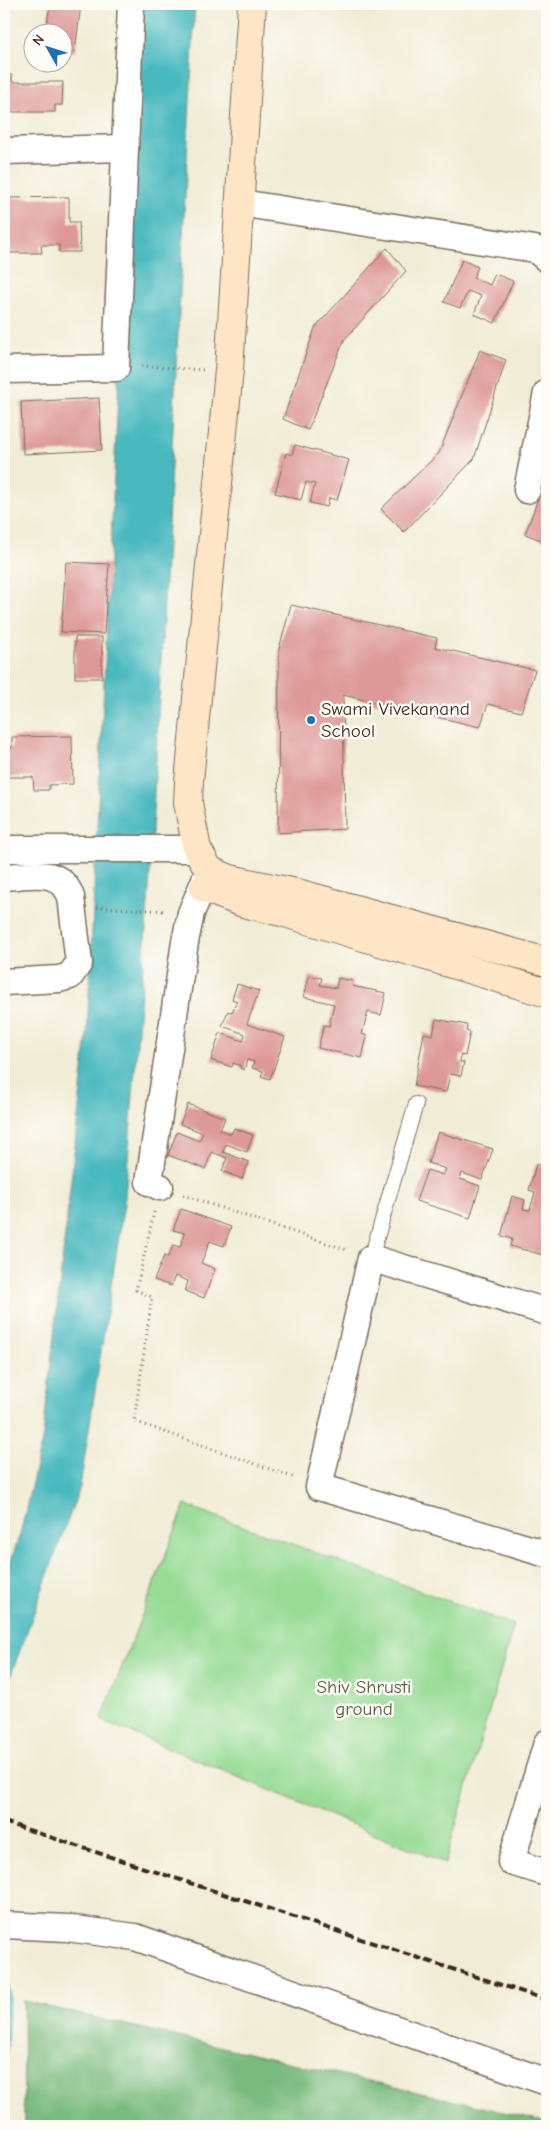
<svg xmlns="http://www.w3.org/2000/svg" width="551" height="2130" font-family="'Comic Neue',sans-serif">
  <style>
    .green { fill: #97db94; stroke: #698259 }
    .forest { fill: #79bb7e; stroke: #5a724e }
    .water { fill: #4ab9bf; stroke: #42726e }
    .building { fill: #dd9998 }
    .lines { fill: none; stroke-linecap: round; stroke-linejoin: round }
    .lane-casing { stroke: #7b6e5e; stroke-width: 16 }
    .street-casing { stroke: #7b6e5e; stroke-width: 29 }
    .secondary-casing { stroke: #7b6e5e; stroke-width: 30 }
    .path { stroke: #7b6e5e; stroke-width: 3; stroke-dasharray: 1 4; stroke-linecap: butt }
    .lane { stroke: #fff; stroke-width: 14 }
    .street { stroke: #fff; stroke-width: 26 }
    .secondary { stroke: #fde5c5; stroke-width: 28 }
    .rail { stroke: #3b2a1e; stroke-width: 4; stroke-dasharray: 8 4; stroke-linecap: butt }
    .poi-dot { fill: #1f6fb2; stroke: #fdfcf7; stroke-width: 2 }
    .labels { text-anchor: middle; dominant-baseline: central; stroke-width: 5; stroke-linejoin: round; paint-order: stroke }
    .poi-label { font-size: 19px; fill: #3b2a1e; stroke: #fdfcf7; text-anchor: start }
    .park-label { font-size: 19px; fill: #575f41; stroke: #fdfcf7 }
  </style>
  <rect width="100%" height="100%" fill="#fdfcf7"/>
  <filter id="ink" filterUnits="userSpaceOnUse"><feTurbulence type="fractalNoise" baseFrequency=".02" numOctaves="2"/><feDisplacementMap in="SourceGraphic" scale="10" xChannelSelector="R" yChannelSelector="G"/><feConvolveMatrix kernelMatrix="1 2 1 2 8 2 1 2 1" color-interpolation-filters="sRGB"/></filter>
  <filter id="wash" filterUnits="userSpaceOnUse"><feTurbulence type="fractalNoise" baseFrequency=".0096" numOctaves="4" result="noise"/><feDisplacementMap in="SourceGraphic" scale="20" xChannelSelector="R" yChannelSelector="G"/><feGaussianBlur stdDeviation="1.12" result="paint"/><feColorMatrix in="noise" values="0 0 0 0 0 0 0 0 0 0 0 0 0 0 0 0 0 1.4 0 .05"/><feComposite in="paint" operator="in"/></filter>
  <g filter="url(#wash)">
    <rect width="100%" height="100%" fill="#f1ecd5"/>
    <polygon class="green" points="185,1505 514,1625 445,1863 101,1720"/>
    <polygon class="forest" points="23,2001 547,2122 547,2126 24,2126"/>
    <g class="water">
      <polygon points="137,4 195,4 149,890 125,1197 80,1487 4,1694 4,1581 20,1534 43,1436 87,1034"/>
      <polygon points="4,1979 9,1991 5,2126 4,2126"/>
    </g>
    <g id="blocks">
      <g class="building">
        <polygon points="50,4 81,4 75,52 62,51 62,32 46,32"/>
        <polygon points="4,75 12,75 12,82 63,82 62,105 55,105 55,112 4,112"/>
        <polygon points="69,197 69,222 79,222 80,252 59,252 59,245 41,245 42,253 4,253 4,198"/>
        <polygon points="387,248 406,271 344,340 308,430 283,419 315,328"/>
        <polygon points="462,260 478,267 473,278 490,285 495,274 513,281 495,323 474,314 481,296 468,291 460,308 444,302"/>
        <polygon points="480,350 506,360 474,459 404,532 381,509 439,453"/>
        <polygon points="99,398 102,450 23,454 21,402"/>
        <polygon points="295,445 349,460 337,500 329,498 327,507 310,503 315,484 306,482 301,500 275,493 286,453 292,455"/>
        <polygon points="541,491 547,494 547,542 525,534"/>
        <polygon points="66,562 109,564 104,634 61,632"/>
        <polygon points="291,605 437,638 435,647 535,670 521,712 488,704 480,727 343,695 345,829 278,833 279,649"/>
        <rect x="75" y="637" width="27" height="41"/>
        <polygon points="72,736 73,784 49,785 49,790 34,790 33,777 4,777 4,748 12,748 12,737"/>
        <polygon points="309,976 322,978 320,985 336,988 338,978 353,981 352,986 386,993 381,1015 368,1012 362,1034 367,1036 362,1058 318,1048 324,1025 329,1026 334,1004 304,997"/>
        <polygon points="237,984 259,991 247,1024 285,1037 270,1079 261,1076 263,1071 252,1068 254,1062 247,1060 244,1070 240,1068 241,1066 233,1063 232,1067 211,1060 220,1033 243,1041 245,1034 222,1026 228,1011 232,1012 237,1001 232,999"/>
        <polygon points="436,1019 467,1025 466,1031 470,1032 465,1056 461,1055 460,1062 464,1062 461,1076 450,1074 446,1092 414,1086 424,1033 433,1035"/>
        <polygon points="188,1104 225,1118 220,1130 231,1134 234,1128 253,1135 247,1152 226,1144 223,1152 249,1162 242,1179 222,1171 227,1158 212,1152 205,1169 168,1155 177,1132 199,1141 203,1133 180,1124"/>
        <polygon points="438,1132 493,1149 482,1180 462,1173 460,1179 480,1186 470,1218 416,1201 427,1170 443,1175 446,1169 428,1163"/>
        <polygon points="536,1164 547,1167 547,1256 510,1246 512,1239 501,1236 512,1196 525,1200 523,1209 530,1210 535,1192 529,1190"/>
        <polygon points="181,1209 231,1227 224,1246 210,1241 201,1263 215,1269 204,1298 185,1291 188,1281 175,1276 171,1286 154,1280 164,1256 168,1257 173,1245 180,1247 185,1233 173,1230"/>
      </g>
    </g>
  </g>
  <g filter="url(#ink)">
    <use href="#blocks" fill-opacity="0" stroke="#7b6e5e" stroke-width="1"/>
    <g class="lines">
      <g class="lane-casing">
        <polyline id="lane" points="371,1258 416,1104"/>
      </g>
      <g class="street-casing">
        <g id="street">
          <polyline points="4,151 125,148"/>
          <polyline points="240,203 535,249 547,259"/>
          <polyline points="4,370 116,368 131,4"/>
          <polyline points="527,490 547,393"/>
          <polyline points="4,849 197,849"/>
          <path d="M4,877c26,-1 56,-11 67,20l8,66 -9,13 -11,3 -55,3"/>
          <polyline points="160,1187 149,1182 185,942 191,913 209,870"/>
          <polyline points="547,1312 371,1258 319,1487 547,1554"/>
          <polyline points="547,1743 511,1862 547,1873"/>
          <polyline points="4,1925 67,1928 135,1937 547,2082"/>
        </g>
      </g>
      <g class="secondary-casing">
        <g id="secondary">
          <polyline points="252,4 229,370 189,781 188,803 197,849 209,870 230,879 301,894 547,962"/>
          <polyline points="204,888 243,903 285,913 547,993"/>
        </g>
      </g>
      <g class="path">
        <polyline points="142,366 204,370"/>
        <polyline points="97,907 166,911"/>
        <polyline points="183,1195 347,1250"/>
        <polyline points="154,1212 136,1290 152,1297 134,1421 295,1478"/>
      </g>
      <use href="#lane" class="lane"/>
      <use href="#street" class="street"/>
      <use href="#secondary" class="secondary"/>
      <polyline class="rail" points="4,1822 547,2000"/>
    </g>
  </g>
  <circle class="poi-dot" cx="311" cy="720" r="5"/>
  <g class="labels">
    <g class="poi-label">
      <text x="321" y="709">Swami Vivekanand<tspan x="321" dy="22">School</tspan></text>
    </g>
    <g class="park-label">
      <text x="364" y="1687">Shiv Shrusti<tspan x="364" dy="22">ground</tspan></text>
    </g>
  </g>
  <rect width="551" height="2130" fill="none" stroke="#fdfcf7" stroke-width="20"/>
  <g transform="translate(48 48) rotate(309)"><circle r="24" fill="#fdfcf7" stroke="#afa8a0"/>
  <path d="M0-4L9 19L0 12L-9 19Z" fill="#1f6fb2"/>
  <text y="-8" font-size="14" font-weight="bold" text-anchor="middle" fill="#3b2a1e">N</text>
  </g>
</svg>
